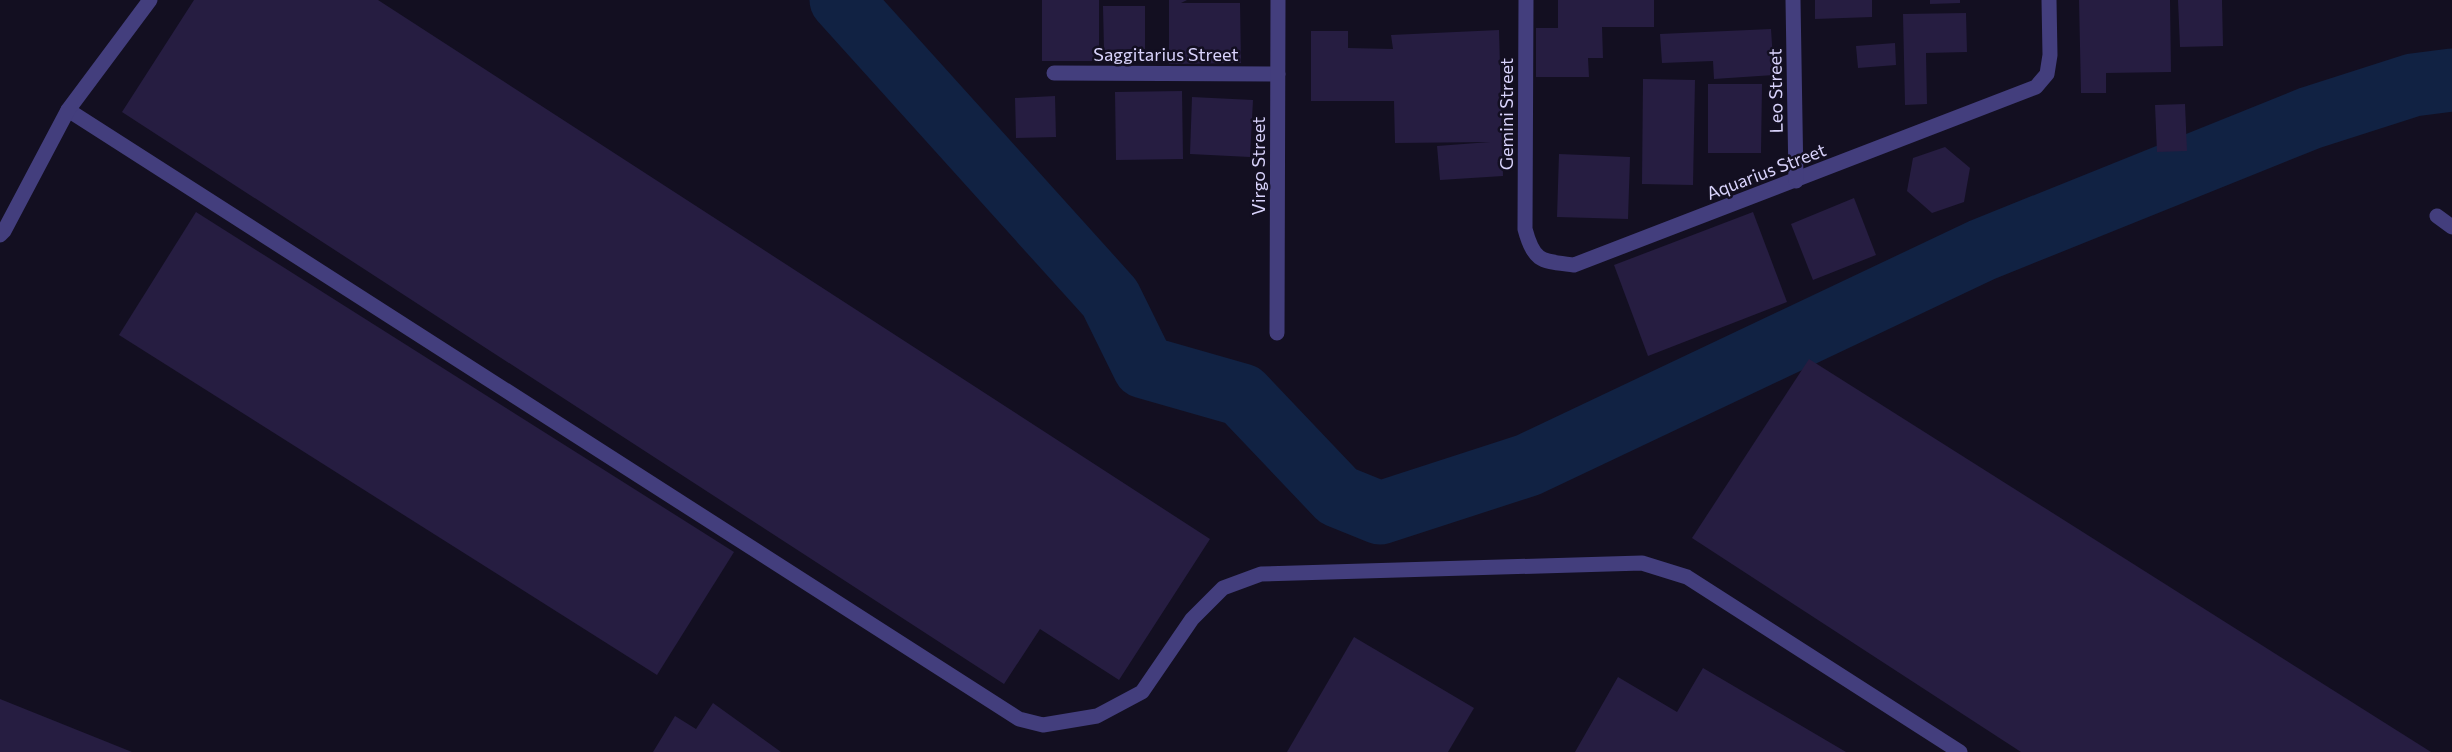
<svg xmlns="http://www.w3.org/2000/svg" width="2452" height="752" font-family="Commissioner,sans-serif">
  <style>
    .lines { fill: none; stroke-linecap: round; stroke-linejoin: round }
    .river { stroke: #112243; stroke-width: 63 }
    .building { fill: #261d41 }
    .minor { stroke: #433e7d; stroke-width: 15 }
    .labels { text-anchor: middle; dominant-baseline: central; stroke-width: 5; stroke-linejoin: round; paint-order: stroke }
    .street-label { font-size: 18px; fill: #d9d3fc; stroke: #130f21 }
  </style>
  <rect width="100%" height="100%" fill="#130f21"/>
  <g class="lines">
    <polyline class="river" points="841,0 1110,298 1144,367 1242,395 1338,496 1380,513 1528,465 1982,250 2310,118 2413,85 2452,80"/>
  </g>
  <g class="building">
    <polygon points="194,0 378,0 1210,539 1119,680 1040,629 1004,684 122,112"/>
    <rect x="1042" y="0" width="57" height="61"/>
    <polygon points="1169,0 1187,0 1181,3 1240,3 1241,63 1169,64"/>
    <polygon points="1558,0 1654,0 1654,27 1602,27 1603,58 1588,58 1589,77 1536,77 1536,28 1558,28"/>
    <polygon points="1815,0 1872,0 1872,17 1815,19"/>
    <polygon points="1930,0 1960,0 1960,3 1930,4"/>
    <polygon points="2079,0 2170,0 2171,72 2106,73 2106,93 2081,93"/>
    <polygon points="2178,0 2222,0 2223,46 2180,47"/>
    <polygon points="1103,6 1145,6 1145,49 1104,50"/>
    <polygon points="1966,13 1967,52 1926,53 1927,104 1905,105 1903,14"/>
    <polygon points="1771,29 1774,75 1714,79 1713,61 1662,63 1660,34"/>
    <polygon points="1499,30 1503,176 1440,180 1437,146 1490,142 1395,143 1394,101 1311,101 1311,31 1348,31 1348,48 1393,49 1391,35"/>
    <polygon points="1895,43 1896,65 1858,68 1856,46"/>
    <polygon points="1643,79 1695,80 1693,185 1642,184"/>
    <polygon points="1708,84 1762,84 1761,153 1708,153"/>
    <polygon points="1182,91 1183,159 1116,160 1115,92"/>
    <polygon points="1055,96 1056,137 1016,138 1015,98"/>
    <polygon points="1192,97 1253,100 1250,157 1190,154"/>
    <polygon points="2185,104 2187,151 2157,152 2155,105"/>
    <polygon points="1945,147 1970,168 1964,202 1932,213 1907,191 1913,158"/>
    <polygon points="1559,154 1630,157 1628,219 1557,217"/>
    <polygon points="1854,198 1876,255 1813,280 1791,224"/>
    <polygon points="196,212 734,552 657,675 119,335"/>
    <polygon points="1753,212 1787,302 1648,356 1614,265"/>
    <polygon points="1809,359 2431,752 2021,752 1692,538"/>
    <polygon points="1354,637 1474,708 1448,752 1287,752"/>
    <polygon points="1703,668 1846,752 1575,752 1618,677 1677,712"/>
    <polygon points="0,699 132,752 0,752"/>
    <polygon points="713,703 781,752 653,752 675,716 696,729"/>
  </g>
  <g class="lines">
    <g class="minor">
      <path d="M1526,0l-1,229c9,34 17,32 49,36l462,-178 11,-13 3,-19 -1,-55"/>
      <polyline points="1793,0 1796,181"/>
      <polyline points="1054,73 1278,74"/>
      <polyline points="68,110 1019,719 1043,725 1097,716 1142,692 1192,619 1223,588 1261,574 1642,563 1687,577 1960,752"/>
      <polyline points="2437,216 2452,227"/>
      <polyline points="0,235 4,231 68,110 150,0"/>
      <polyline points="1277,333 1278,0"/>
    </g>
  </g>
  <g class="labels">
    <g class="street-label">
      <text x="1166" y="54">Saggitarius Street</text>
      <text transform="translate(1775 91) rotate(-91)">Leo Street</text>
      <text transform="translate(1506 114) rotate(-90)">Gemini Street</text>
      <text transform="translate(1258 166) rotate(-90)">Virgo Street</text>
      <text transform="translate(1766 171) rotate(-21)">Aquarius Street</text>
    </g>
  </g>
</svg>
